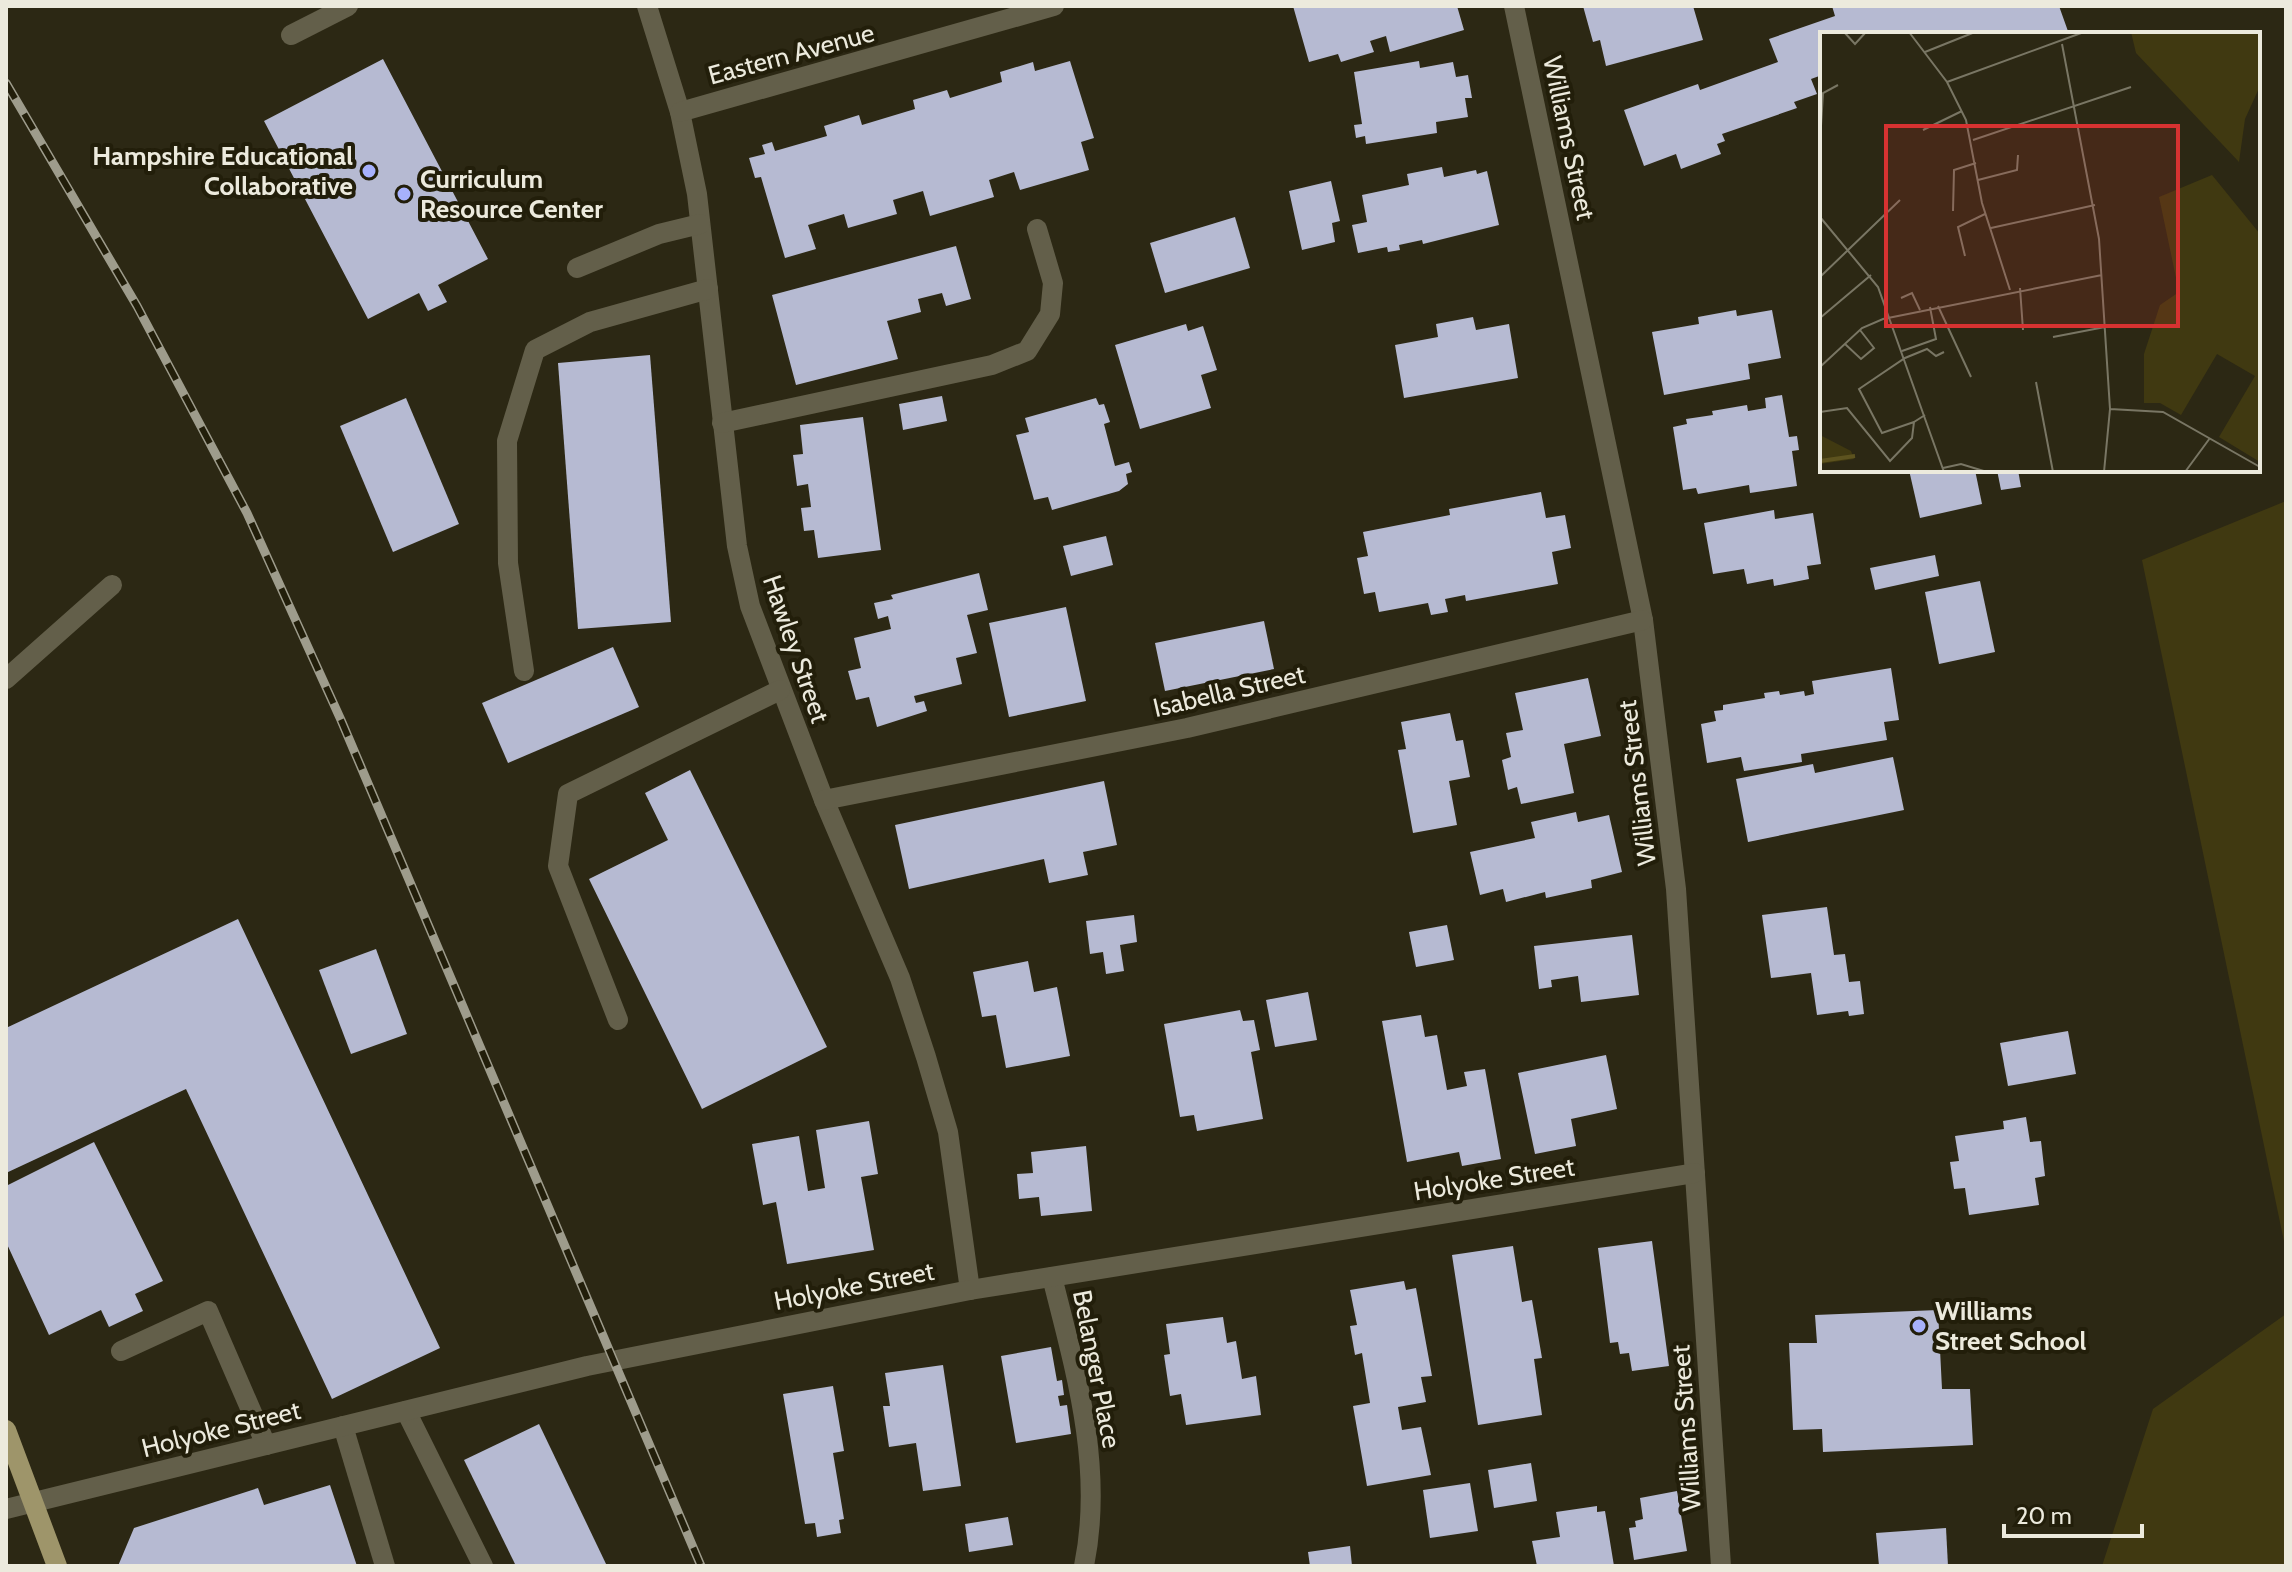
<svg xmlns="http://www.w3.org/2000/svg" width="2292" height="1572" font-family="Cabin,sans-serif">
  <style>
    .green { fill: #403911 }
    .building { fill: #b6bad2 }
    .lines { fill: none; stroke-linecap: round; stroke-linejoin: round }
    .minor { stroke: #635f4a; stroke-width: 20 }
    .major { stroke: #9e956a; stroke-width: 20 }
    .rail-casing { stroke: #9e9c8c; stroke-width: 9 }
    .rail { stroke: #221e0a; stroke-width: 6; stroke-dasharray: 18; stroke-linecap: butt }
    .poi-dot { fill: #a7b1fc; stroke: #221e0a; stroke-width: 3 }
    .labels { text-anchor: middle; dominant-baseline: central; stroke-width: 8; stroke-linejoin: round; paint-order: stroke }
    .street-label { font-size: 26px; fill: #eceadd; stroke: #221e0a }
    .poi-label { font-size: 26px; font-weight: bold; fill: #eceadd; stroke: #221e0a; text-anchor: start }
    .inset-river { fill: none; stroke: #5d531f; stroke-width: 4 }
    .inset-road { fill: none; stroke: #797664; stroke-width: 2 }
    .view { fill: #d73231; fill-opacity: 0.15; stroke: #d73231; stroke-width: 4 }
    .inset-edge { fill: none; stroke: #eceadd; stroke-width: 4 }
  </style>
  <rect width="100%" height="100%" fill="#2c2814"/>
  <g class="green">
    <polygon points="2286,501 2286,1251 2142,560"/>
    <polygon points="2286,1314 2286,1566 2102,1566 2153,1409"/>
  </g>
  <g class="building">
    <polygon points="1293,6 1457,6 1464,30 1390,52 1386,36 1370,41 1374,52 1341,62 1338,54 1309,62"/>
    <polygon points="1583,6 1693,6 1703,40 1606,66 1600,40 1593,42"/>
    <polygon points="1832,6 2059,6 2069,34 1822,34 1822,75 1811,79 1817,94 1794,102 1797,108 1722,134 1725,141 1717,144 1721,154 1681,169 1676,154 1644,166 1624,110 1698,84 1700,90 1778,62 1769,39 1835,16"/>
    <polygon points="383,59 488,259 438,285 447,302 428,311 419,293 368,319 264,121"/>
    <polygon points="1070,61 1094,138 1081,142 1089,170 1020,190 1014,172 989,180 994,197 930,216 923,191 893,200 897,214 848,228 844,214 808,225 816,249 785,258 761,177 755,178 749,158 765,154 762,145 772,142 775,151 827,136 824,126 859,115 862,125 915,109 913,100 947,90 950,98 1002,82 1000,72 1033,62 1035,71"/>
    <polygon points="1419,61 1420,68 1453,62 1456,77 1468,75 1472,98 1465,98 1468,117 1436,122 1437,133 1366,144 1365,136 1356,138 1354,125 1362,124 1354,72"/>
    <polygon points="1442,167 1444,177 1476,170 1477,174 1487,171 1499,225 1423,244 1422,240 1399,245 1400,250 1388,252 1387,247 1358,253 1352,225 1367,222 1362,195 1409,185 1407,174"/>
    <polygon points="1331,181 1340,221 1332,223 1335,242 1302,250 1289,191"/>
    <polygon points="1235,217 1250,268 1165,293 1150,243"/>
    <polygon points="956,246 971,299 946,306 942,293 918,299 921,312 887,321 898,359 796,385 772,295"/>
    <polygon points="1736,310 1737,316 1772,310 1781,358 1748,364 1750,379 1664,395 1652,332 1699,324 1698,317"/>
    <polygon points="1473,317 1476,330 1509,324 1518,378 1404,398 1395,345 1438,337 1436,324"/>
    <polygon points="1186,324 1188,331 1203,326 1217,370 1201,375 1211,408 1140,429 1115,345"/>
    <polygon points="650,355 671,622 578,629 558,363"/>
    <polygon points="1782,395 1789,437 1797,436 1799,450 1792,451 1797,486 1750,493 1749,485 1698,494 1696,488 1683,490 1673,427 1687,424 1686,419 1713,415 1712,411 1747,405 1748,411 1766,408 1765,398"/>
    <polygon points="942,396 947,421 903,430 899,404"/>
    <polygon points="406,398 459,524 393,552 340,426"/>
    <polygon points="1096,398 1099,405 1104,404 1110,422 1104,424 1115,466 1129,462 1132,472 1126,474 1128,484 1119,491 1052,510 1048,497 1034,500 1016,435 1029,432 1025,418"/>
    <polygon points="863,417 881,550 818,558 814,530 804,531 801,508 811,507 808,484 797,486 793,455 803,454 800,425"/>
    <polygon points="1909,470 1975,470 1982,504 1920,518"/>
    <polygon points="1997,470 2018,470 2021,487 2001,490"/>
    <polygon points="1541,492 1546,518 1565,515 1571,548 1552,552 1558,584 1466,601 1465,595 1445,599 1448,612 1431,615 1428,603 1379,612 1375,592 1364,594 1357,558 1368,556 1363,532 1450,515 1449,509"/>
    <polygon points="1774,510 1775,519 1813,513 1821,564 1807,566 1809,579 1774,586 1773,579 1747,584 1744,569 1713,574 1704,523"/>
    <polygon points="1106,536 1113,565 1071,576 1063,546"/>
    <polygon points="1935,555 1939,576 1875,590 1870,568"/>
    <polygon points="979,573 988,610 967,615 977,653 956,658 962,684 914,696 916,703 924,701 927,711 877,727 869,697 856,700 848,671 861,668 854,638 891,629 888,616 878,619 874,603 893,599 891,595"/>
    <polygon points="1980,581 1995,652 1939,664 1925,592"/>
    <polygon points="1066,607 1086,701 1009,717 989,623"/>
    <polygon points="1264,621 1274,669 1165,691 1155,643"/>
    <polygon points="613,647 639,707 508,763 482,703"/>
    <polygon points="1891,668 1899,720 1884,722 1887,740 1801,754 1802,762 1744,771 1741,757 1707,763 1701,724 1716,721 1714,711 1723,710 1723,705 1765,698 1764,693 1779,691 1780,695 1804,691 1805,696 1814,694 1812,681"/>
    <polygon points="1588,678 1601,736 1564,744 1574,793 1521,804 1517,787 1508,790 1502,760 1511,757 1506,733 1523,730 1515,693"/>
    <polygon points="1450,713 1456,741 1463,740 1470,777 1449,781 1457,825 1413,833 1398,750 1406,749 1401,722"/>
    <polygon points="1893,757 1904,810 1748,842 1736,779 1813,764 1815,773"/>
    <polygon points="690,770 827,1047 702,1109 589,879 668,840 645,793"/>
    <polygon points="1104,781 1117,845 1083,852 1088,875 1049,883 1044,859 909,889 895,825"/>
    <polygon points="1576,812 1578,822 1609,815 1622,872 1591,880 1592,888 1546,898 1545,892 1506,902 1503,889 1480,895 1470,852 1535,838 1531,822"/>
    <polygon points="1827,907 1834,955 1845,954 1849,982 1860,981 1864,1014 1849,1016 1848,1011 1817,1015 1811,973 1771,978 1762,915"/>
    <polygon points="1134,915 1137,942 1120,945 1124,971 1106,974 1103,952 1090,954 1086,921"/>
    <polygon points="238,919 440,1348 332,1399 186,1089 6,1173 6,1028"/>
    <polygon points="1447,925 1454,960 1416,967 1409,932"/>
    <polygon points="1632,935 1639,995 1581,1002 1578,976 1551,980 1552,987 1539,989 1534,946"/>
    <polygon points="376,949 407,1034 351,1054 319,970"/>
    <polygon points="1028,961 1034,992 1057,987 1070,1056 1006,1068 996,1015 982,1017 973,972"/>
    <polygon points="1308,992 1317,1040 1275,1047 1266,1000"/>
    <polygon points="1240,1010 1243,1021 1254,1020 1260,1050 1251,1052 1263,1119 1197,1131 1194,1115 1180,1117 1164,1024"/>
    <polygon points="1421,1015 1425,1037 1437,1035 1447,1090 1467,1086 1464,1072 1485,1069 1501,1159 1462,1166 1459,1152 1407,1162 1382,1021"/>
    <polygon points="2068,1031 2076,1074 2008,1086 2000,1043"/>
    <polygon points="1606,1055 1617,1109 1571,1119 1576,1146 1535,1154 1518,1073"/>
    <polygon points="2026,1117 2030,1142 2041,1141 2045,1176 2035,1178 2039,1205 1969,1215 1965,1188 1954,1189 1950,1162 1959,1161 1955,1136 2004,1129 2003,1121"/>
    <polygon points="869,1121 878,1174 861,1177 874,1250 787,1264 776,1202 763,1205 752,1144 799,1136 808,1191 825,1188 816,1130"/>
    <polygon points="94,1142 163,1281 135,1294 143,1311 109,1327 101,1310 49,1335 6,1242 6,1186"/>
    <polygon points="1086,1146 1092,1211 1041,1216 1039,1197 1019,1199 1017,1174 1033,1173 1031,1152"/>
    <polygon points="1652,1241 1669,1366 1632,1371 1629,1353 1620,1354 1618,1342 1610,1343 1598,1248"/>
    <polygon points="1513,1246 1522,1302 1532,1300 1542,1358 1534,1359 1542,1415 1478,1425 1452,1255"/>
    <polygon points="1404,1281 1406,1290 1416,1288 1432,1376 1421,1377 1426,1402 1398,1407 1402,1430 1421,1427 1431,1475 1367,1486 1353,1406 1370,1403 1362,1353 1355,1355 1350,1326 1357,1325 1350,1290"/>
    <polygon points="1938,1310 1942,1389 1970,1389 1973,1445 1823,1452 1822,1429 1793,1430 1789,1343 1817,1343 1815,1315"/>
    <polygon points="1223,1317 1227,1343 1236,1341 1242,1379 1256,1376 1261,1415 1186,1425 1181,1394 1170,1396 1164,1355 1170,1354 1166,1324"/>
    <polygon points="1051,1347 1057,1381 1062,1380 1064,1395 1058,1396 1060,1406 1067,1405 1071,1434 1016,1443 1001,1356"/>
    <polygon points="943,1365 961,1486 923,1491 916,1443 889,1447 883,1406 890,1406 885,1373"/>
    <polygon points="833,1386 844,1451 833,1453 844,1519 839,1520 841,1533 817,1537 815,1523 805,1524 783,1394"/>
    <polygon points="539,1424 607,1566 516,1566 464,1460"/>
    <polygon points="1531,1463 1537,1501 1494,1508 1488,1470"/>
    <polygon points="1470,1483 1478,1531 1430,1538 1423,1490"/>
    <polygon points="330,1485 357,1566 118,1566 134,1528 258,1488 264,1505"/>
    <polygon points="1677,1491 1687,1551 1634,1560 1629,1528 1636,1527 1635,1521 1643,1519 1640,1498"/>
    <polygon points="1597,1506 1597,1512 1605,1511 1614,1566 1537,1566 1532,1541 1560,1537 1556,1512"/>
    <polygon points="1008,1517 1013,1545 969,1552 965,1524"/>
    <polygon points="1946,1528 1948,1566 1879,1566 1876,1533"/>
    <polygon points="1350,1546 1352,1566 1310,1566 1308,1552"/>
  </g>
  <g class="lines">
    <g class="minor">
      <polyline points="647,6 680,112 697,194 737,546 750,606 824,800 900,978 926,1057 948,1132 970,1290"/>
      <polyline points="1514,6 1643,620 1676,889 1721,1566"/>
      <polyline points="291,35 348,6"/>
      <polyline points="680,112 1054,6"/>
      <polyline points="577,268 659,234 700,224"/>
      <polyline points="722,423 992,365 1027,351 1050,314 1053,283 1037,229"/>
      <polyline points="524,671 508,563 507,441 535,350 590,322 708,289"/>
      <polyline points="6,679 112,585"/>
      <polyline points="824,800 1187,728 1643,620"/>
      <polyline points="618,1020 558,866 568,794 780,690"/>
      <path d="M1052,1277c24,95 52,191 32,289"/>
      <polyline points="121,1351 208,1311 266,1445"/>
      <polyline points="406,1411 483,1566"/>
      <polyline points="343,1426 385,1566"/>
      <polyline points="6,1509 587,1366 970,1290 1695,1173"/>
    </g>
    <polyline class="major" points="6,1430 57,1566"/>
    <g class="rail-casing">
      <polyline id="rail" points="6,83 137,306 247,513 341,720 701,1566"/>
    </g>
    <use href="#rail" class="rail"/>
  </g>
  <g class="poi-dot">
    <circle cx="369" cy="171" r="8"/>
    <circle cx="404" cy="194" r="8"/>
    <circle cx="1919" cy="1326" r="8"/>
  </g>
  <g class="labels">
    <g class="street-label">
      <text transform="translate(791 54) rotate(-15)">Eastern Avenue</text>
      <text transform="translate(1569 138) rotate(78)">Williams Street</text>
      <text transform="translate(796 649) rotate(71)">Hawley Street</text>
      <text transform="translate(1229 691) rotate(-13)">Isabella Street</text>
      <text transform="translate(1637 783) rotate(-97)">Williams Street</text>
      <text transform="translate(1494 1179) rotate(-9)">Holyoke Street</text>
      <text transform="translate(854 1286) rotate(-11)">Holyoke Street</text>
      <text transform="translate(1097 1369) rotate(79)">Belanger Place</text>
      <text transform="translate(1686 1428) rotate(-94)">Williams Street</text>
      <text transform="translate(221 1429) rotate(-14)">Holyoke Street</text>
    </g>
    <g class="poi-label">
      <text x="353" y="156" text-anchor="end">Hampshire Educational<tspan x="353" dy="30">Collaborative</tspan></text>
      <text x="420" y="179">Curriculum<tspan x="420" dy="30">Resource Center</tspan></text>
      <text x="1935" y="1311">Williams<tspan x="1935" dy="30">Street School</tspan></text>
    </g>
  </g>
  <g transform="translate(1820 32)">
    <rect width="440" height="440" fill="#2c2814"/>
    <path d="M311,0h129v54l-15,33 -6,43 -103,-109zM392,143l48,59v228l-41,-25 36,-61 -38,-22 -36,61 -21,-12h-16v-49l16,-49 19,-13 -20,-95zM0,403l31,16 3,8 -34,5z" fill="#403911"/>
    <path class="inset-river" d="M0,429l35,-5"/>
    <path class="inset-road" d="M24,0l11,12 11,-12M89,0l38,50 19,38 16,83 28,87M242,12l37,195 11,170 -6,63M105,20l50,-20M127,50l137,-50M103,98l39,-19M153,108l158,-53M0,110l3,-49 15,-8M158,148l39,-10 1,-15M133,179l1,-41 22,-7M0,185l58,70 66,185M171,196l104,-23M145,224l-7,-29 27,-13M0,245l80,-77M200,256l3,42M81,266l11,-5 8,17M118,274l33,71M0,286l51,-43M233,305l52,-10M25,312l16,15 13,-11 -14,-18M82,319l34,-12 -6,-32M0,335l42,-39 21,-9 219,-44M216,350l17,90M290,377l53,3 97,55M0,380l27,-4 43,53 22,-23 2,-16 11,-7M94,390l-32,11 -23,-44 46,-31 22,-9 9,7 8,-4M123,436l18,-4 26,8M365,440l25,-34"/>
    <path class="view" d="M66,94h292v200h-292z"/>
    <rect width="440" height="440" class="inset-edge"/>
  </g>
  <rect width="2292" height="1572" fill="none" stroke="#eceadd" stroke-width="16"/>
  <path d="M2004 1524v12h138v-12" fill="none" stroke="#eceadd" stroke-width="4"/>
  <text x="2016" y="1524" font-size="24" fill="#eceadd" stroke="#221e0a" stroke-width="6" paint-order="stroke">20 m</text>
</svg>
